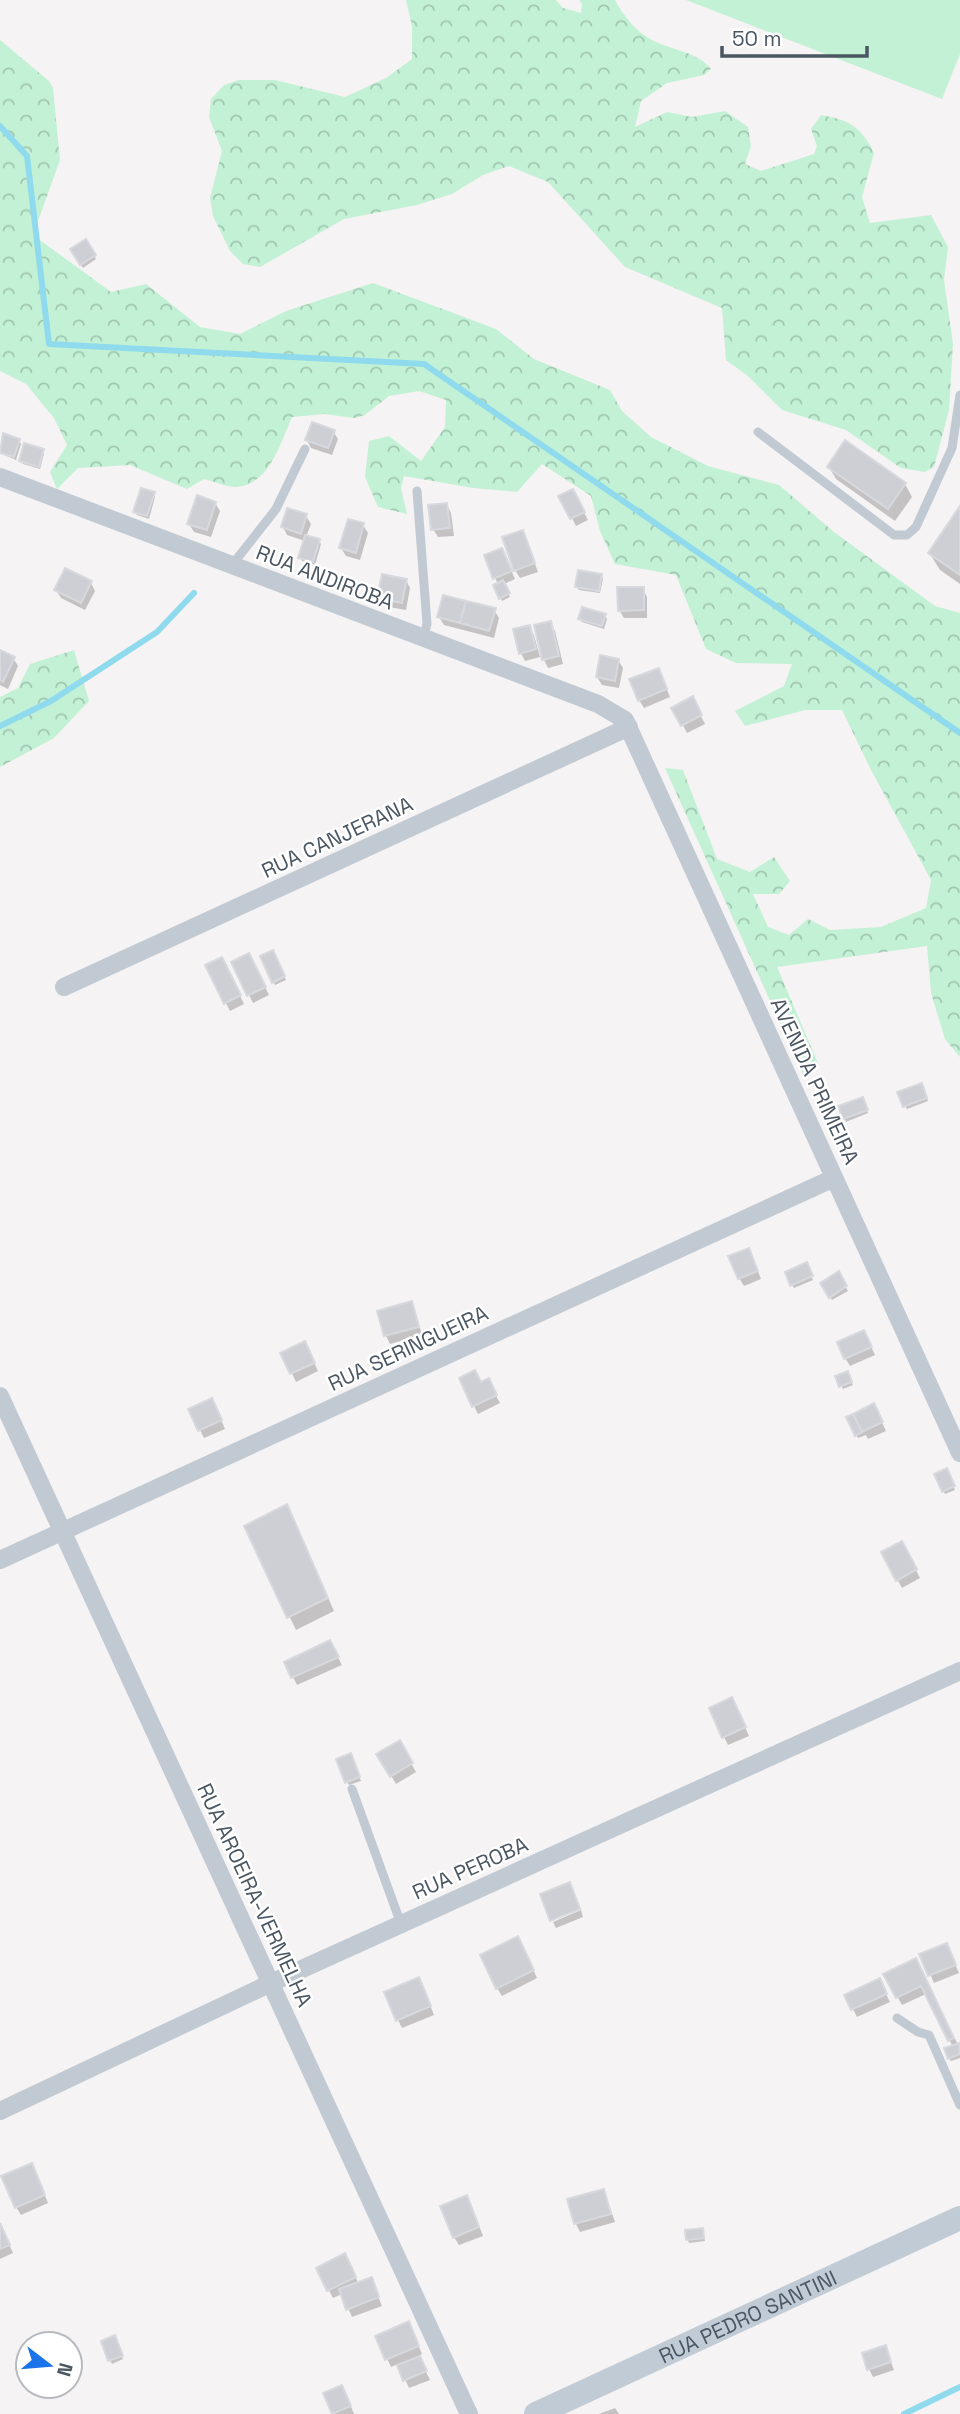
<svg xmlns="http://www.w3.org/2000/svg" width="960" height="2414" font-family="'Space Grotesk',sans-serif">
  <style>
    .forest { fill: url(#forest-crowns) }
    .garden { fill: #c3f1d5 }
    .shadow { fill: #0003 }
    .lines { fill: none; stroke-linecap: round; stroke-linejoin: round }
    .stream { stroke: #90daee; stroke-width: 6 }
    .building { fill: #cdcfd5; stroke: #d7d9de; stroke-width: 2 }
    .lane { stroke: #c1cad2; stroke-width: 9 }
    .street { stroke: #c1cad2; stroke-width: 18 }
    .secondary { stroke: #c1cbd6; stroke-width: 24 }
    .labels { text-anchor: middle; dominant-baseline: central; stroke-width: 5; stroke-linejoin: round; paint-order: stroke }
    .street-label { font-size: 21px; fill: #4a5661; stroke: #fff }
  </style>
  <defs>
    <pattern id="forest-crowns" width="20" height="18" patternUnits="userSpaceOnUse" patternTransform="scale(1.75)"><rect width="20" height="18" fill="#c3f1d5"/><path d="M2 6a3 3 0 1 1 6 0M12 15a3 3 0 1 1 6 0" fill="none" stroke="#a0c6b0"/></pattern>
  </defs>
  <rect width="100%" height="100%" fill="#f5f3f3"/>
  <g class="forest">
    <path d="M406,0h150l7,8 18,5 1,-9 -3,-4h36c8,15 21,32 37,40 19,10 46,12 59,29l-7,6 -37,8 -26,18 -6,26 32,-15 25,5 33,-6 23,16 3,19 -6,18 16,7 53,-17 3,-8 -6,-17 10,-14c28,5 40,11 53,38l-12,44 8,26 61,-8 17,32 -4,33 9,64 -4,66 -15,57 -9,5 -24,-4 -55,-38 -64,-20 -33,-33 -23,-17 -4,-52 -97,-41 -77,-85 -39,-16 -26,9 -31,19 -35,11 -73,14 -84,48 -17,-3 -13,-13 -17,-35 -3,-18 12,-47 -13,-34 2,-18 13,-14 15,-5h36l70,17 41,-19 26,-19v-33z"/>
    <path d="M0,40l49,41 4,7 7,72 -27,75 78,57 35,-8 54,43 40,7 46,-23 87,-28 123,46 38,30 76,31 12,21 29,26 57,29 71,19 55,47 101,74 25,7v444l-15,-18 -14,-46 -4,-47 -150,21 41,96 -14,13 -139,-308 18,2 34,89 33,13 24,-15 16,24 -11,13h-26l15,33 21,8 19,-16 22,11 51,-3 45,-19 5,-28 -60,-110 -29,-60h-37l-60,16 -10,-15 49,-25 8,-22 -56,-1 -30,-14 -30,-74 -61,-11 -15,-33 -9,-35 -49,-32 -25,28 -44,-4 -69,-12 -3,12 6,26 -29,-7 -13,-30 4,-36 20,-5 32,25 24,-34 1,-27 -27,-9 -30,5 -24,19 -10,3 -31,-4 -32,3c-12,27 -22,67 -56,70 -10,0 -23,-6 -32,-8l-17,10 -57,-24 -52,3 -21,21 -7,-17 17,-27 -13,-27 -28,-34 -26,-13z"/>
    <polygon points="74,650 89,701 54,738 0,767 0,697 18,688 30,664"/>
  </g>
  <polygon class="garden" points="686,0 960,0 960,54 942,99"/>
  <g class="shadow">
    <polygon points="85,241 96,259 83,268 72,250"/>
    <polygon points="333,431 338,439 332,455 311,448 307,440"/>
    <polygon points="4,435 19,440 21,444 16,460 0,453"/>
    <polygon points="42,450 44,454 40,469 23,464 21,461"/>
    <polygon points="829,467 905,484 912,497 895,521 836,479"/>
    <polygon points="153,493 155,497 149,519 137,515 135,512"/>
    <polygon points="561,497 577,499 588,520 576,526"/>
    <polygon points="215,503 220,511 211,537 194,532 189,524"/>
    <polygon points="447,505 451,513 454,536 438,537 433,529"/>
    <polygon points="960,510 960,584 940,570 930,554"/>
    <polygon points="306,516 311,524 306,537 319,541 321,544 315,565 302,561 300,557 305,541 287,535 283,527"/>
    <polygon points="363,525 368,533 360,560 346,556 341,548"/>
    <polygon points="523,532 538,572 520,578 515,570"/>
    <polygon points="506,558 515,579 504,584 510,597 502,601 495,586 498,584 495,578"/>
    <polygon points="601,575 603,579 600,593 579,590 577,587"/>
    <polygon points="406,580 410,588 406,610 383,606 379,598"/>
    <polygon points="91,583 95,591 85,610 61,598 56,590"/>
    <polygon points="643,589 647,597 647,618 624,618 619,610"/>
    <polygon points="494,610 499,618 494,638 444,625 439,617"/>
    <polygon points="605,615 607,619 604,629 582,622 580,619"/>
    <polygon points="550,623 555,631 563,664 548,668 544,660 536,626"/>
    <polygon points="529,627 534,635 540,657 525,661 521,653"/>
    <polygon points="0,652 13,658 18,666 8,689 0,685"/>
    <polygon points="618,660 623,668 619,688 602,685 597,677"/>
    <polygon points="662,678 670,697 644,708 639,700"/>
    <polygon points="692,699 705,724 687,733 674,708"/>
    <polygon points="272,952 286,980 275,985 262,957"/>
    <polygon points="253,963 269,995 253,1003 249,995"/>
    <polygon points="226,967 244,1004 230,1011 226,1003"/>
    <polygon points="923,1088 928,1101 907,1109 905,1106"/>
    <polygon points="864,1102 868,1113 846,1122 844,1118"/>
    <polygon points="753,1258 761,1279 744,1286 739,1278"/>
    <polygon points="806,1265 813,1280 794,1288 792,1285"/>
    <polygon points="838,1274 848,1291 832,1300 822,1283"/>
    <polygon points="411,1303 415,1311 422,1335 390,1344 386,1336 379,1312"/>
    <polygon points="868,1340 875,1355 850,1366 845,1358"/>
    <polygon points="309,1352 318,1371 296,1382 283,1354"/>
    <polygon points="849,1377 853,1385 843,1389 841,1386"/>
    <polygon points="488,1381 500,1403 478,1414 474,1406 481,1384"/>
    <polygon points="216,1408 225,1429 204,1438 200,1430"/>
    <polygon points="878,1414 886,1431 868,1439 866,1435 858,1438 848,1418"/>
    <polygon points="946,1470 955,1490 945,1494 936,1475"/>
    <polygon points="287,1506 334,1611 296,1630 246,1527"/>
    <polygon points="902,1543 920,1578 902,1588 883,1553"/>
    <polygon points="334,1650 342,1665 297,1685 293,1677"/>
    <polygon points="736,1707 749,1736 728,1745 724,1737"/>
    <polygon points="399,1742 416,1772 396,1784 379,1755"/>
    <polygon points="352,1759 361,1781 349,1785 347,1782"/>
    <polygon points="581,1910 583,1917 556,1928 553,1922"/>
    <polygon points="522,1946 537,1978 502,1996 497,1988"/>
    <polygon points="950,1953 959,1973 934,1983 922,1955"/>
    <polygon points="920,1968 960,2049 960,2058 951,2061 949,2058 953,2047 926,1994 902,2005 885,1975"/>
    <polygon points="423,1987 434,2015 402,2028 398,2020"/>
    <polygon points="883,1988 890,2002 857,2017 846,1996"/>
    <polygon points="36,2173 48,2203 21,2215 16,2207"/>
    <polygon points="604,2191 615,2222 580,2232 576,2224 569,2200"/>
    <polygon points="471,2205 483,2236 459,2245 454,2237"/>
    <polygon points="0,2225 13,2253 0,2259"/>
    <polygon points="702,2230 705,2241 689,2243 688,2240"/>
    <polygon points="348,2263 359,2284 371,2279 382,2306 352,2317 342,2294 333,2298 318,2269"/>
    <polygon points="412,2331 422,2354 418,2356 430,2380 409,2388 398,2364 391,2367 377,2337"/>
    <polygon points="116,2341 123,2359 112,2364 110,2360"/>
    <polygon points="885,2347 894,2370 873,2377 869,2369"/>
    <polygon points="326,2394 346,2395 354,2414 335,2414"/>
    <polygon points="615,2408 619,2414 599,2414"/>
  </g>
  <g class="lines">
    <g class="stream">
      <polyline points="0,126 27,156 49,344 424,364 960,733"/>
      <polyline points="0,726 51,701 157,632 194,593"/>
      <polyline points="904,2414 960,2387"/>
    </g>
  </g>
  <g class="building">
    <polygon points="86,239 96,255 80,265 70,249"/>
    <polygon points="312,422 335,430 328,448 305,440"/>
    <polygon points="3,433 20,439 14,457 0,453"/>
    <polygon points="845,440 906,483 888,509 827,467"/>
    <polygon points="24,443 44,449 39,467 19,461"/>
    <polygon points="141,488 155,492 147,516 133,512"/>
    <polygon points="573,489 585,512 570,519 558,496"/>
    <polygon points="197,495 216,502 207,530 187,524"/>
    <polygon points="447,503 450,528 431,530 428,505"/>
    <polygon points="960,506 960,575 928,553"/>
    <polygon points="287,508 307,514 301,534 281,527"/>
    <polygon points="348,519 364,523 356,553 339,548"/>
    <polygon points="523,530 535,563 514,571 502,537"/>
    <polygon points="305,535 320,539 313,562 298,558"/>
    <polygon points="502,548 512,571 493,579 484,555"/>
    <polygon points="65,568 92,581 81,603 54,590"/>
    <polygon points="578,570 602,574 599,591 575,587"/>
    <polygon points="382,574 407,579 402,603 377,598"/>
    <polygon points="503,580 510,593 499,599 493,585"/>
    <polygon points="617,587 644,587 644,610 618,611"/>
    <polygon points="443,595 466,601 460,623 437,617"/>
    <polygon points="466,601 496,608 489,631 460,623"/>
    <polygon points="582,607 606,614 602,626 578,619"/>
    <polygon points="551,621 559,656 542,660 534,625"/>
    <polygon points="530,625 536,649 519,654 513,629"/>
    <polygon points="0,650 15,657 3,682 0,680"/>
    <polygon points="600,655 619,659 615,681 596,677"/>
    <polygon points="659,668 667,689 638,701 629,679"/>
    <polygon points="693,696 702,715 681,726 671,708"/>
    <polygon points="273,950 285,976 272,983 260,956"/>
    <polygon points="249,953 266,987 247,996 231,962"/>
    <polygon points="222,957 241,995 224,1004 205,965"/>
    <polygon points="922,1083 927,1098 903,1107 897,1092"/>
    <polygon points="863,1097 868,1110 843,1119 838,1106"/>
    <polygon points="749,1248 758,1271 738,1279 728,1256"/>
    <polygon points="807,1262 813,1276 790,1286 785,1272"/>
    <polygon points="839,1271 847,1286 829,1298 820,1283"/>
    <polygon points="412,1301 419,1327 384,1336 377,1311"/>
    <polygon points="864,1330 872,1347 844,1359 837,1342"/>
    <polygon points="305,1341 315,1363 290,1374 280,1353"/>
    <polygon points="475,1370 481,1382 489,1378 497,1395 472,1407 459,1378"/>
    <polygon points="848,1371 852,1382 839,1387 835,1376"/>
    <polygon points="212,1398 222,1420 198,1431 188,1409"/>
    <polygon points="874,1403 883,1422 862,1432 853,1414"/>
    <polygon points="853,1414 862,1432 855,1436 846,1417"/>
    <polygon points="947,1468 955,1486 942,1492 934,1474"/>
    <polygon points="287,1504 328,1598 287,1618 244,1526"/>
    <polygon points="902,1541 917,1569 896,1581 881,1552"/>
    <polygon points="330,1640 339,1657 291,1678 284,1662"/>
    <polygon points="732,1697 746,1727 722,1738 709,1708"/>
    <polygon points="400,1740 413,1763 390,1777 376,1754"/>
    <polygon points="351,1753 360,1777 345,1783 336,1759"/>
    <polygon points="570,1882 580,1909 550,1921 540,1894"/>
    <polygon points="518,1936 534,1970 496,1989 480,1955"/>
    <polygon points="947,1943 956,1965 928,1976 919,1954"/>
    <polygon points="916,1958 954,2038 948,2041 921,1986 896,1998 883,1974"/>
    <polygon points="419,1977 431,2006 396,2021 384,1992"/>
    <polygon points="880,1978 887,1994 851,2010 844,1995"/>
    <polygon points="959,2043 960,2054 948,2059 944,2048"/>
    <polygon points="32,2163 45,2195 15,2208 1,2176"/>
    <polygon points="604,2189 611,2214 574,2224 567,2199"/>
    <polygon points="467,2195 479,2227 453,2238 440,2206"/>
    <polygon points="0,2223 10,2245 0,2249"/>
    <polygon points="703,2228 704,2238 686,2240 685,2230"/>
    <polygon points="345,2253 356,2277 327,2291 316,2268"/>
    <polygon points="372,2277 379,2297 346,2310 339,2289"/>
    <polygon points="409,2321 419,2346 385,2360 375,2336"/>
    <polygon points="115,2335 123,2356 108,2361 101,2341"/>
    <polygon points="886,2345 891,2362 867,2370 862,2353"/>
    <polygon points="420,2356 427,2371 403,2381 397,2365"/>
    <polygon points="342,2385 351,2406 332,2414 323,2393"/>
  </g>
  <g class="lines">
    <g class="lane">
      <polyline points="758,432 894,535 907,535 916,527 952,448 960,395"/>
      <polyline points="417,491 427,624 423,638"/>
      <polyline points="232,565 276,509 305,449"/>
      <polyline points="352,1789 401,1924"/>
      <polyline points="897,2018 918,2032 929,2035 960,2105"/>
    </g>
    <g class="street">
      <polyline points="0,477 598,704 625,720 960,1453"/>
      <polyline points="64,987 629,727"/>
      <polyline points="0,1396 469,2414"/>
      <polyline points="0,1560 834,1178"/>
      <polyline points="0,2111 271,1983 960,1671"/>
    </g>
    <path class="secondary" id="s1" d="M536,2414l424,-196"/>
  </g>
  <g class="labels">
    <g class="street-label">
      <text transform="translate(325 577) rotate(21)">RUA ANDIROBA</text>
      <text transform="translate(337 837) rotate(-25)">RUA CANJERANA</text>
      <text transform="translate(815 1081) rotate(65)">AVENIDA PRIMEIRA</text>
      <text transform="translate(408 1348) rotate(-25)">RUA SERINGUEIRA</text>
      <text transform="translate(470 1868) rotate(-24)">RUA PEROBA</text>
      <text transform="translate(255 1895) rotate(65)">RUA AROEIRA-VERMELHA</text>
      <text stroke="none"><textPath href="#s1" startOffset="233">RUA PEDRO SANTINI</textPath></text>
    </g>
  </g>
  <g transform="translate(49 2365) rotate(106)"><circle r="33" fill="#ffffff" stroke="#b7bbc0" stroke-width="2"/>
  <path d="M0-5L12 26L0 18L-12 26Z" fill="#1a73e8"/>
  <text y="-10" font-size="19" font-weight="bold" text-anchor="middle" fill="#4a5661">N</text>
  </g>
  <path d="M722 46v10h145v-10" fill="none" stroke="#4a5661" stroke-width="3.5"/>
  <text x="732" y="46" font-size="21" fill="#4a5661" stroke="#ffffff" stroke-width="5" paint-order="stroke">50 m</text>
</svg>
